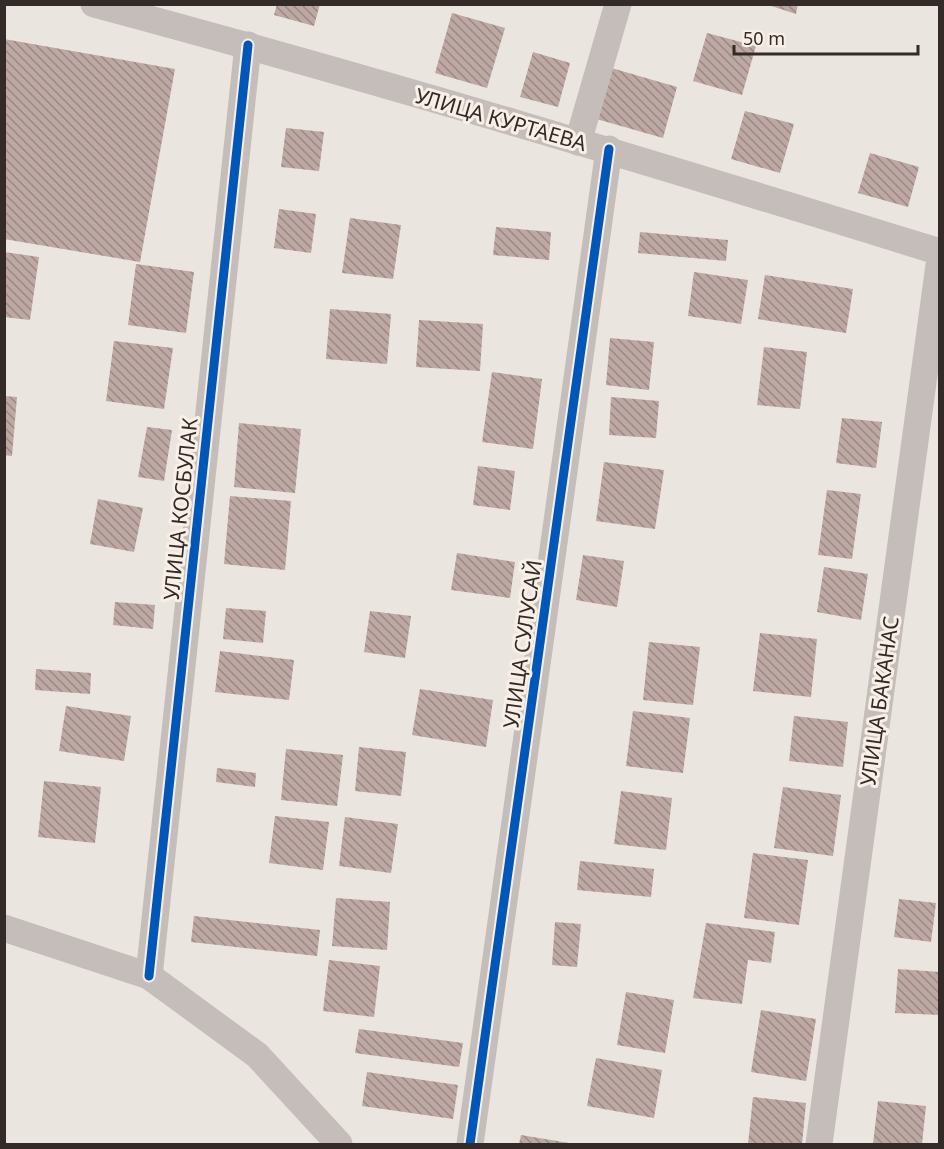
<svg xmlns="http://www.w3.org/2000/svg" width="944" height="1149" font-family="'Noto Sans',sans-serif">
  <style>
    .building { fill: url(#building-back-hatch) }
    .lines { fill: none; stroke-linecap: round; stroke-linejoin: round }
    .street { stroke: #c4bdb9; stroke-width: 27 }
    .cycleway-casing { stroke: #f8efe7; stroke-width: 13 }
    .cycleway { stroke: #0057b8; stroke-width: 9 }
    .labels { text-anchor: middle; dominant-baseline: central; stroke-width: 6; stroke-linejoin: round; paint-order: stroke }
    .street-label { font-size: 21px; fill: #342a28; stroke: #f8efe7 }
  </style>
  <defs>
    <pattern id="building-back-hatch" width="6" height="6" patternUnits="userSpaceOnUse" patternTransform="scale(1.5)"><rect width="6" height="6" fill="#bda8a3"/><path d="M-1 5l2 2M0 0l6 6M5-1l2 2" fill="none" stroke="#9a8985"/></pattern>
  </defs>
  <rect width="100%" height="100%" fill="#ebe5e0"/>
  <g class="building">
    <polygon points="277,4 320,4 314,26 274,15"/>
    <polygon points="765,4 798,4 796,14"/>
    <polygon points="452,13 505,28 487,88 435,73"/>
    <polygon points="707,33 756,46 742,95 693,81"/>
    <polygon points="4,39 175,69 140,262 4,239"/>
    <polygon points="533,52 570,63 558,107 520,97"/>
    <polygon points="608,67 677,87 663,138 593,118"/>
    <polygon points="745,111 794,124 780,173 731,159"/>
    <polygon points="286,128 324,132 319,171 281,167"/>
    <polygon points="870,153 919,167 908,207 858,193"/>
    <polygon points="279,209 316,214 311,253 274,248"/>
    <polygon points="350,218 401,225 393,279 342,273"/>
    <polygon points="496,227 551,232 549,260 493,255"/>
    <polygon points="640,232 728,240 726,261 638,253"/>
    <polygon points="4,252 39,257 30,320 4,317"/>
    <polygon points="136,264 194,272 186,333 128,325"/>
    <polygon points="694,272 748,280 741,324 688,316"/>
    <polygon points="765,275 853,289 846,333 758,319"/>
    <polygon points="330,309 391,314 387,364 326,359"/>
    <polygon points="419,320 483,324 480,371 416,367"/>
    <polygon points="610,338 654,342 649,390 606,385"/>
    <polygon points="114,341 173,348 164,409 106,401"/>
    <polygon points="764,347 807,352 800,409 757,405"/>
    <polygon points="492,372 542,379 533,449 482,442"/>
    <polygon points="4,396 17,397 12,456 4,455"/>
    <polygon points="611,397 659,401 656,438 609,435"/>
    <polygon points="842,418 882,422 876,468 836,463"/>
    <polygon points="239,423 301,429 295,493 234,487"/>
    <polygon points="147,427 172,430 164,481 138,477"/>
    <polygon points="604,462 664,470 655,529 596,521"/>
    <polygon points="478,466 515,471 510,510 473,505"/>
    <polygon points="827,490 861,494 852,559 818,555"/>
    <polygon points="230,496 291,501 285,570 224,564"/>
    <polygon points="98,499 143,508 134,552 90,544"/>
    <polygon points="457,553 515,562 510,598 451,590"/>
    <polygon points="583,555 624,561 617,607 576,600"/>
    <polygon points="824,567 868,574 861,620 817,612"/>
    <polygon points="115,602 155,605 153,629 113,625"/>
    <polygon points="226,608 266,611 263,643 223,639"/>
    <polygon points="370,611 411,616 405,658 364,652"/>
    <polygon points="760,633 817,639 811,697 753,691"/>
    <polygon points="649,642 700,647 693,705 643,700"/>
    <polygon points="220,651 294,660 289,700 215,692"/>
    <polygon points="36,669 91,673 90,694 35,690"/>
    <polygon points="420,689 493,700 486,747 412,735"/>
    <polygon points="66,706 131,716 124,761 59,751"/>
    <polygon points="633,711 690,718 683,773 626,766"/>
    <polygon points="794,716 848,722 843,767 789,761"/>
    <polygon points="359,747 406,752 401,796 355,791"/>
    <polygon points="286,749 343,755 337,806 281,800"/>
    <polygon points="217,768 256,773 255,787 216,782"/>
    <polygon points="44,781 101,787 95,843 38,837"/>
    <polygon points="783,787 841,795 833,856 774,848"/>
    <polygon points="621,791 672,798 666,850 614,844"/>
    <polygon points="275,816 329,822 323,870 269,863"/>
    <polygon points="345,817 398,824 391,873 339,866"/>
    <polygon points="753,853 808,860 799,925 744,918"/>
    <polygon points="580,861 654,869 651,897 577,890"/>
    <polygon points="336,898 390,902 387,950 332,946"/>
    <polygon points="899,899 936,903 931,942 894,937"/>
    <polygon points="194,916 320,930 317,956 191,942"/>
    <polygon points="555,922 581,924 577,967 552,965"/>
    <polygon points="706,923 775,932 771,963 748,960 742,1004 693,998"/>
    <polygon points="329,960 380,966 374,1017 323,1011"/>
    <polygon points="898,969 940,972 940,1015 895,1013"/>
    <polygon points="626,992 674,1000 665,1053 617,1045"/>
    <polygon points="761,1010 816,1019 806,1081 751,1072"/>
    <polygon points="359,1029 463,1043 459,1067 355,1053"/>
    <polygon points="596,1058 662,1070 654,1118 587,1106"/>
    <polygon points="367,1072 458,1085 453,1119 362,1106"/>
    <polygon points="753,1097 806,1103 802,1144 748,1144"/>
    <polygon points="878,1101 926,1106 922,1144 873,1144"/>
    <polygon points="521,1135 569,1143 569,1144 519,1144"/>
  </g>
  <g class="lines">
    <g class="street">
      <path d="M94,4c284,76 565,161 846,248"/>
      <polyline points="578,142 618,4"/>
      <polyline points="4,928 149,976 257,1055 339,1144"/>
      <polyline points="149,976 248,45"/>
      <polyline points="470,1144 609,149"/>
      <polyline points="819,1144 940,258"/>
    </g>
    <g class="cycleway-casing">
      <g id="cycleway">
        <polyline points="149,976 248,45"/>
        <polyline points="470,1144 609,149"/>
      </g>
    </g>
    <use href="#cycleway" class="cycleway"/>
  </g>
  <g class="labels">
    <g class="street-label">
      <text transform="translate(501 119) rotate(16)">УЛИЦА КУРТАЕВА</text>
      <text transform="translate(180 509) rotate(-84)">УЛИЦА КОСБУЛАК</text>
      <text transform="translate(522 644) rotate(-82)">УЛИЦА СУЛУСАЙ</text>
      <text transform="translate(879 701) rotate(-82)">УЛИЦА БАКАНАС</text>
    </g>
  </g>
  <rect width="944" height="1149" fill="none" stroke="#342a28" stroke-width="12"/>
  <path d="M734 45v9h184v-9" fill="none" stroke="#342a28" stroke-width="3"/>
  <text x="743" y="45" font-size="18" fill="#342a28" stroke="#f8efe7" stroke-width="4.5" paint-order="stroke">50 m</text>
</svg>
